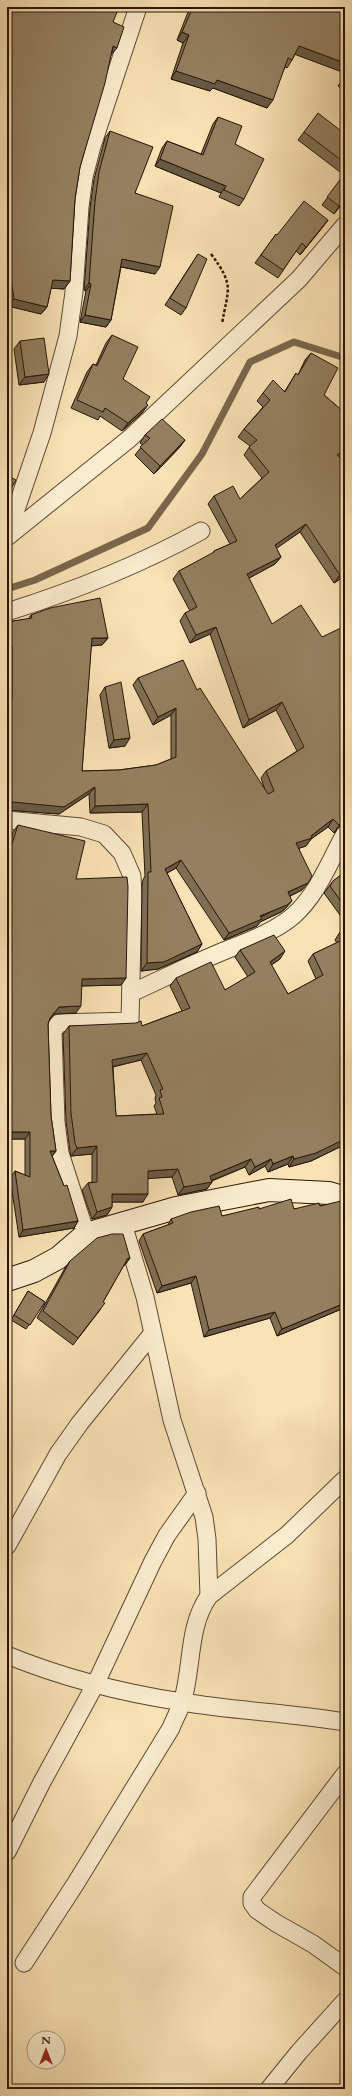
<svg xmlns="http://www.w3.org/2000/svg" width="352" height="2096" font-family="Cardo,serif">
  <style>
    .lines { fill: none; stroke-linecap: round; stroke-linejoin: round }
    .stream { stroke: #7a664b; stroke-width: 7 }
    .street-casing { stroke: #5c4831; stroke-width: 19 }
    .secondary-casing { stroke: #271505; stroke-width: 24 }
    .path { stroke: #271505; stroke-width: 2.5; stroke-dasharray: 3 2; stroke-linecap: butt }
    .street { stroke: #fbeccf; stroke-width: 17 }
    .secondary { stroke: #fbeccf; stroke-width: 22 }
    .wall { fill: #7f6e53; stroke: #271505; fill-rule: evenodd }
    .shaded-wall { fill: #685a44; stroke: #271505 }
    .building { fill: #948061; stroke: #271505; fill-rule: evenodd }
  </style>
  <rect width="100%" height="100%" fill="#f9e2b5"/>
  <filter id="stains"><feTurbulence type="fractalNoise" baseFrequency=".005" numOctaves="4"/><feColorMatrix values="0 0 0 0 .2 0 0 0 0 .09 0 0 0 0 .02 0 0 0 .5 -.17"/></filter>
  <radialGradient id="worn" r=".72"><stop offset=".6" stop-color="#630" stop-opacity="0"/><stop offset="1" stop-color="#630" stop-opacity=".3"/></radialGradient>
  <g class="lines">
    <polyline class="stream" points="7,589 35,580 148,528 202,454 250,362 294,342 345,358"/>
    <g class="street-casing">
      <g id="street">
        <polyline points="7,536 42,433 68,336 74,292 80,207 84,177 92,146 138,7"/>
        <polyline points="7,537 129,439 299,279 345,225"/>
        <path d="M7,612c67,-21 132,-47 194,-81"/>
        <polyline points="7,820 81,827 104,834 122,853 132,876 133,894 130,1021 59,1023 53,1031 56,1122 60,1153 86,1234"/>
        <path d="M131,993c27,-12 54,-26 81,-37 25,-11 60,-22 81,-40 25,-22 36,-54 52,-82"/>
        <polyline points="123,1224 145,1297 172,1420 204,1517 207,1539 209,1596"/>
        <polyline points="7,1546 58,1454 80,1423 152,1334"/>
        <path d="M7,1655c56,23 116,38 175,47 54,9 109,11 163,20"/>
        <polyline points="345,1774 252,1897 252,1903 257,1910 276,1923 313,1944 345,1967"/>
        <polyline points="7,1852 42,1782 95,1685 153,1561 167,1535 197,1493"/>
        <path d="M24,1963l52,-80 95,-155c3,-8 8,-17 11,-25 11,-35 5,-76 27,-107l78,-61 58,-56"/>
        <polyline points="269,2089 299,2052 345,2001"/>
      </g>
    </g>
    <g class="secondary-casing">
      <polyline id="secondary" points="7,1280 34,1271 58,1258 86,1234 176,1208 269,1190 329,1193 345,1198"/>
    </g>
    <path class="path" d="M211,254c24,32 17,34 11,70"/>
    <use href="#street" class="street"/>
    <use href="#secondary" class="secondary"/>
  </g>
  <g class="wall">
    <polygon points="7,7 113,22 111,55 80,167 75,199 70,281 64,289 51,288 47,307 41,314 8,306 7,297"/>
    <polygon points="190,7 345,7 345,73 295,54 292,60 287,68 285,67 267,108 213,88 210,91 171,79 183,43 177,40"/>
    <polygon points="345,76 345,92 338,86"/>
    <polygon points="218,117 235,144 244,199 239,206 219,197 221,193 155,166 162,148 167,141 201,154 213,124"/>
    <polygon points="110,131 135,193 155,274 121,267 111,320 106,327 80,322 86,291 84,290 90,208 94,179 105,138"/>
    <polygon points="304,132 345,134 345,200 334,214 322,205 344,175 298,140"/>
    <polygon points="328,220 322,228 300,255 296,251 278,278 255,263 276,234 277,235"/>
    <polygon points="198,254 186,308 181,315 165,305"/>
    <polygon points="112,335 123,379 146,403 142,413 122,431 100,416 98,420 71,408 87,372 93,364 96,365 106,343"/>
    <polygon points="20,341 44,382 19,385 14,349"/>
    <polygon points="311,353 324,395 345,413 345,454 340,457 345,576 334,583 300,532 276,548 281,557 275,564 249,578 344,824 339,826 334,833 328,827 311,839 306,846 299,848 302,890 290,896 286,908 281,912 260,922 257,926 224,940 176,868 167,873 202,944 197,952 158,969 141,971 142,884 143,880 145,876 142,812 90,813 89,794 59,814 7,810 7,622 28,619 31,615 108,638 102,645 91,646 82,771 119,770 156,765 171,759 171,715 153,725 133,685 138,678 197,690 265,790 261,778 266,771 297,751 276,710 243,728 210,634 190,643 180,621 185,613 190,611 173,579 179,571 212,554 214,551 230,544 208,504 214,496 240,499 262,478 244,455 250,446 238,437 244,429 263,407 257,401 263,393 285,391 296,373 298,375 305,360"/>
    <polygon points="145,435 185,440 179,448 154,474 135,455 143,445 140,443"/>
    <polygon points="105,687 125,746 109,748 100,695"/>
    <polygon points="18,825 76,879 126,978 121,985 81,986 76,1013 54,1014 49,1020 48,1024 51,1116 56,1151 52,1156 78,1221 74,1228 19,1237 10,1178 15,1171 25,1175 25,1139 7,1139 7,851 13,832"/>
    <polygon points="345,872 345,922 324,893 333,881"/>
    <path d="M345,929v219l-1,-3 -33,16 -22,6 -1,-3 -20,8 -3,-6 -16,9 -4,-8 -33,14v1l-5,7 -29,6 -6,-18 -24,1 -5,24h-31v5l-5,8 -15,4 -10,-29 6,-7 4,-1v-28l-21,2 -1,-5 -4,-30 -3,-87 6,-8h73l40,-15 -12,-25 6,-8 49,12 23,-13 -13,-20 5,-7 40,9 -9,6 17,29 28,-15 -8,-18 5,-7 24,-11 -2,-3 5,-8zM141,1060l15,35 -1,3 1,5 -2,3 3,8 -41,2 -3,-49z"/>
    <polygon points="345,1203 345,1311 344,1308 277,1336 270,1318 204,1337 191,1283 157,1293 139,1241 143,1234 168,1225 171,1219 222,1216 259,1209 294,1209"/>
    <polygon points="130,1258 125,1265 124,1265 103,1302 100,1310 73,1345 37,1318 65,1268 70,1261"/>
    <polygon points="28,1291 45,1302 26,1329 11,1320"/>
  </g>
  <g class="shaded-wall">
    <polygon points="182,32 189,35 183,43 177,40"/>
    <polygon points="113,46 117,48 111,55"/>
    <polygon points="299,46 345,63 345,73 294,54"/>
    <polygon points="176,71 217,80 273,100 267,108 213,88 210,91 171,79"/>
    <polygon points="160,159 226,186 221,193 155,166"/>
    <polygon points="345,199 345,200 334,214 339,206"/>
    <polygon points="328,220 322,228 300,255 306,247"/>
    <polygon points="122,259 160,267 155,274 118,266"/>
    <polygon points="53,280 70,281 64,289 48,288"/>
    <polygon points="89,283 91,284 86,291 84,290"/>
    <polygon points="14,299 47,307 41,314 8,306"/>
    <polygon points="85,315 111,320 106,327 80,322"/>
    <polygon points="49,374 44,382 19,385 25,377"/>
    <polygon points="148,405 142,413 122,431 128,423"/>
    <polygon points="185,440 179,448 154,474 160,466"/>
    <polygon points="345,450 345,454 332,463 337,455"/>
    <polygon points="306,524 300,532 270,553 275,545"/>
    <polygon points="281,557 275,564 242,582 247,574"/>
    <polygon points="345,572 345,576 334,583 340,575"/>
    <polygon points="216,627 210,634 190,643 196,635"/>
    <polygon points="92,638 108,638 102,645 86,646"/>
    <polygon points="12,646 7,654 7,647"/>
    <polygon points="282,702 276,710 243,728 249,720"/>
    <polygon points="176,708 171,715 153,725 158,717"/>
    <polygon points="130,738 125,746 109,748 114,740"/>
    <polygon points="95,787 89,794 59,814 7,810 7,804 8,803"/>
    <polygon points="148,804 142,812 90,813 95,806"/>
    <polygon points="345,818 345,824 339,826 334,833"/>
    <polygon points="333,819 328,827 311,839 306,846 291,851 296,843 311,836"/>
    <polygon points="181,860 176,868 160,877 165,869"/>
    <polygon points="308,883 302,890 282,900 288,892"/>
    <polygon points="292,901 286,908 281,912 260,922 257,926 224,940 229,933"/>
    <polygon points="202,944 197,952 158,969 141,971 147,963"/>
    <polygon points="285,951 280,959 264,970 270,962"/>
    <polygon points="126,978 121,985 77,986 82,979"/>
    <polygon points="81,1006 76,1013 54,1014 45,1025 50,1018 59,1007"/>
    <polygon points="147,1053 141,1060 107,1068 112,1060"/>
    <polygon points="7,1132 30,1132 25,1139 7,1139"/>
    <polygon points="345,1139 345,1144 344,1145 311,1161 289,1167 294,1159"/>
    <polygon points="97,1146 92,1154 71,1156 77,1148"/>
    <polygon points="50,1151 56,1151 51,1158"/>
    <polygon points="293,1156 288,1164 268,1172 273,1164"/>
    <polygon points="251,1159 245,1167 208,1182 212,1182 207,1189 178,1195 184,1187"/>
    <polygon points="271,1159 265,1166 249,1175 255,1167"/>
    <polygon points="178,1169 172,1177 143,1179 148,1171"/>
    <polygon points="112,1194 148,1194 143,1202 107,1202"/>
    <polygon points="112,1207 107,1215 92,1219 97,1212"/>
    <polygon points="78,1221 74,1228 19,1237 23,1230"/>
    <polygon points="128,1258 130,1258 125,1265 122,1265"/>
    <polygon points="196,1276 191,1283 157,1293 162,1286"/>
    <polygon points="345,1303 345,1307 344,1308 277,1336 282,1329"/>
    <polygon points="275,1312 270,1318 204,1337 209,1330"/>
  </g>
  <g class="building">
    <polygon points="7,7 119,7 113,22 124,27 117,48 113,46 105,83 80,167 75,199 70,281 53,280 47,307 14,299 7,251"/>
    <polygon points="193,7 345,7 345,63 299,46 292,60 288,58 273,100 217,80 215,84 176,71 189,35 182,32"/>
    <polygon points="318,113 345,134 345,163 304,132"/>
    <polygon points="218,117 242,126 235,144 264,159 244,199 224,190 226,186 160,159 167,141 203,155"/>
    <polygon points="110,131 153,147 135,193 173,206 160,267 122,259 111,320 85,315 91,284 89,283 95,201 99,172"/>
    <polygon points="345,173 345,199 339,206 327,197"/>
    <polygon points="304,201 328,220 306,247 302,243 283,270 261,255 276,234 277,235"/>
    <polygon points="198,254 207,259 186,308 170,298"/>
    <polygon points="112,335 138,347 123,379 150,397 146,403 148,405 128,423 105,408 103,412 77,400 93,364 97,366"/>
    <polygon points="44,338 49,374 25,377 20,341"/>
    <polygon points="311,353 338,368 324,395 345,413 345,450 337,455 345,462 345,572 340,575 306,524 275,545 281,557 247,574 272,624 301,605 322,637 345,626 345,818 339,825 333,819 311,836 312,838 296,843 312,876 308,883 288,892 292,901 287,905 260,916 262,919 229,933 181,860 165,869 202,944 164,962 147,963 148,876 148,872 151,872 148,804 95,806 95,787 64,807 13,802 8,803 7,804 7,700 12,699 12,646 7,647 7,622 32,618 31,615 50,608 100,598 108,638 92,638 82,771 119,770 156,765 176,757 176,708 158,717 138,678 183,660 197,690 200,688 268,794 274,791 266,771 304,747 282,702 249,720 216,627 196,635 185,613 197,607 179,571 214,552 214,551 237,541 214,496 233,486 240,499 269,472 249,447 257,440 244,429 270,400 263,393 273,380 285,392 296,373 298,375"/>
    <polygon points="162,419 185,440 160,466 140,447 150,438 145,435"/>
    <polygon points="7,475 16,480 7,496"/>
    <polygon points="121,682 130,738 114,740 105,687"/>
    <polygon points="18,825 85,841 76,879 127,877 128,887 126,978 82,979 81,1006 59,1007 50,1018 48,1024 51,1116 56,1151 50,1151 64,1186 67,1185 78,1221 23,1230 15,1171 30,1177 30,1132 7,1132 7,860"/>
    <polygon points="345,872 345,907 330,886 333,881"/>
    <path d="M345,929v210l-29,14 -22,6 -1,-3 -20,8 -2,-5 -16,8 -4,-8 -41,17 2,6 -28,5 -6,-18 -30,2v23h-36v13l-15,5 -9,-29 9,-1v-36l-20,2 -2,-5 -4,-30 -2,-87 67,-3 5,-2 1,5 48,-18 -14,-30 35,-16 14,28 30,-18 -15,-22 34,-15 11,16 -15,11 18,32 35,-19 -10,-21 31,-15 -4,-7zM147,1053l16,36 -3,1 2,7 -3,1 5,16 -48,2 -4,-56z"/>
    <polygon points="7,1167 9,1168 7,1175"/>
    <polygon points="291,1199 294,1209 319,1203 320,1206 341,1201 345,1203 345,1303 282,1329 275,1312 209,1330 196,1276 162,1286 143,1234 173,1223 171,1219 191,1212 219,1206 222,1216 259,1207 259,1209"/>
    <polygon points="112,1234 123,1234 130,1258 128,1258 103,1302 105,1303 78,1338 43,1311 70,1261 97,1238"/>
    <polygon points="28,1291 45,1302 30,1325 14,1315"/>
  </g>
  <rect width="352" height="2096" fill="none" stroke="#f9e2b5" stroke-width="24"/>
  <rect x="8" y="8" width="336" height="2080" fill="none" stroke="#271505" stroke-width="2"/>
  <rect x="12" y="12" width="328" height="2072" fill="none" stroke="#271505"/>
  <g transform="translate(46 2050)"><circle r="19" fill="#fbeccf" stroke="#a6967e"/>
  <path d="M0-3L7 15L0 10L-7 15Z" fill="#8f2418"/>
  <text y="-6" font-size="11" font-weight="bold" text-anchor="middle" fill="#271505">N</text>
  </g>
  <rect width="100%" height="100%" filter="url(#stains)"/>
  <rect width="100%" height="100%" fill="url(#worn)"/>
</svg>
